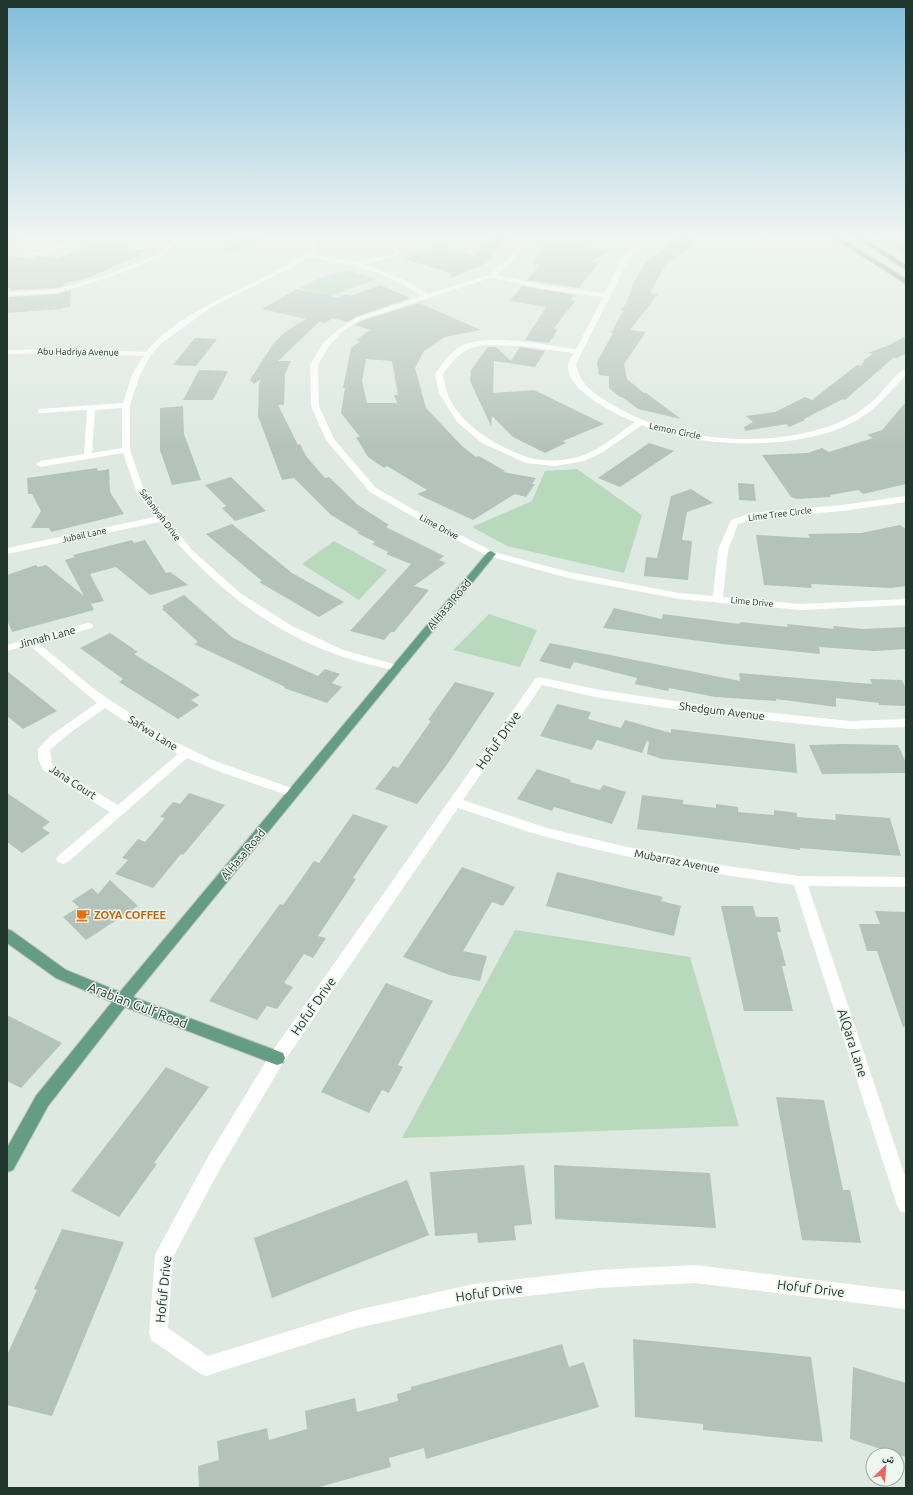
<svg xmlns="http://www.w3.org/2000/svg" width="913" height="1495" font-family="Ubuntu,'Noto Naskh Arabic',sans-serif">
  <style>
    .green { fill: #b8d9bb }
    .building { fill: #b4c3ba; fill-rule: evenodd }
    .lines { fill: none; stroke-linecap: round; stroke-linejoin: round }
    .major-casing { stroke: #bcc3c0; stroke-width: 2 }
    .minor { fill: #fff; fill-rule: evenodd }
    .major { fill: #659c84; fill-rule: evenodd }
    .labels { text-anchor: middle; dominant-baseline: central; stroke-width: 3; stroke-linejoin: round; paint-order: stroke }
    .far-street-label { font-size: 9px; fill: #21372d; stroke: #eef6f0 }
    .street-label { font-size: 11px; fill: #21372d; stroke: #eef6f0 }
    .food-label { font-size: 11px; font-weight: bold; fill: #c56008; stroke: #eef6f0; text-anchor: start }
    .near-street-label { font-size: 13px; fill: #21372d; stroke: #eef6f0 }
  </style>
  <rect width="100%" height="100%" fill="#dee9e2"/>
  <g class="green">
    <polygon points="232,238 261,238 264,240 233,252 223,251"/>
    <polygon points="879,238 906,238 906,255"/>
    <polygon points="348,270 376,279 326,298 300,288 320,278"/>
    <polygon points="577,469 642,515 624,573 507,546 472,527 532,501 545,471"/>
    <polygon points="334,541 387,570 359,600 302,564"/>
    <polygon points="489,614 537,630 520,667 453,650"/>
    <polygon points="515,930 690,957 739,1126 402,1138"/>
  </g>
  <g class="building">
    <polygon points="496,238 507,238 487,262 489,262 451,278 450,273 404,259 441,245 472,256"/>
    <polygon points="680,238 691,238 695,243 666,264 650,293 658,294 630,330 646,332 624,364 627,379 644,393 646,393 681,419 638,409 622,397 620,397 609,388 609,376 599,375 597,362 613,333 611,333 623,311 620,311 627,302 634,282 646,262"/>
    <polygon points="97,242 144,251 137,254 141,255 87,278 62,284 65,285 57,288 10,290 11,288 7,288 7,256 32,259 38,256 58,259"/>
    <polygon points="548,243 559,244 610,250 590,263 600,261 579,288 527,280 540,265 532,264 543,246"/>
    <polygon points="380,285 410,298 356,317 347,322 333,318 325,323 319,322 278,361 291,361 285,374 284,405 278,405 298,445 300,444 306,456 325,478 329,477 358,505 389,525 386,527 444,556 439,560 446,563 414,586 429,590 394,632 391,632 384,640 350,631 411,564 386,554 388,552 372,544 375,542 357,533 359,532 331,515 294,478 282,480 258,416 259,384 261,379 254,384 250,380 273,344 285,332 306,319 262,309 297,289 338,298 346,294 351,296"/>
    <polygon points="522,286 574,295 571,300 575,301 554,328 557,331 549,343 525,340 546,307 510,301"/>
    <polygon points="71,290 70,307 63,308 63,309 7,313 9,297 57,294"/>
    <path d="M419,303l62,27 -36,7 -21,14 -9,17 11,40 36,38 14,11 3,-1 26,15 -2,1 33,6 -4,6h3l-9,13 -11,-3 -42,26 -56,-26 10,-4 -40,-24 -3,2 -16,-11 -12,-20h4l-19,-24 4,-25h-2l8,-40 9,-7 -4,-1 14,-10 -15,-5 6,-4zM366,359l26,2 6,34h-4l3,8h-30l-5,-22z"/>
    <polygon points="906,336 906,353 897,358 893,358 845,400 843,399 804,419 805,420 789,427 787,424 745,431 744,427 753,422 746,416 775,412 805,397 812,400 857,365 861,366 865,359 873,354 868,353 889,345"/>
    <polygon points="195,338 217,339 196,366 173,365"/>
    <polygon points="488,347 496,347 511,361 520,347 545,351 535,367 494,361 493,393 534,390 604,424 563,441 566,443 545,453 513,437 492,416 491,426 470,381 471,370"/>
    <polygon points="199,370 228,371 213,400 183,400"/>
    <polygon points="906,402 906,484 863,494 858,490 830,495 831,497 797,499 791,497 762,455 808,453 822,448 829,452 873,438 867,435 882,430"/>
    <polygon points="183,406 184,434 201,480 172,485 160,450 160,408"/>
    <polygon points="649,443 674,451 620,487 598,478"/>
    <polygon points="97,468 98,471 109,469 110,492 124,514 51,532 49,528 31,528 41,511 32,494 28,494 27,478"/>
    <polygon points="231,477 266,511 235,521 222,508 226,506 205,485"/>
    <polygon points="738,483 754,484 756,501 739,500"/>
    <polygon points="691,489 713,503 687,512 682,540 692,541 688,580 644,576 646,557 657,558 671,496"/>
    <polygon points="232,524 292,573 344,602 319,617 259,582 262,581 206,534"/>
    <polygon points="900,525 906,529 906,586 891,588 811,584 812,588 764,585 756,535 810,538 808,534 861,533"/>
    <polygon points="132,540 134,543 145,540 166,573 170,572 188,585 150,595 116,567 90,574 104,601 91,604 94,610 12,632 7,620 7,575 36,565 38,567 46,565 84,596 65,560 75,557 73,555"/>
    <polygon points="184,595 233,638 318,676 325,669 340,674 332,683 342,687 327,703 284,688 285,687 194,644 198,642 162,609 164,608 162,606"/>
    <polygon points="614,608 662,619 663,614 740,624 740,622 788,627 787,624 834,629 833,626 863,629 906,627 906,649 874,651 819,647 820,654 722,644 603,628"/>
    <polygon points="110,633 138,652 134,654 200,695 191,700 199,705 178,719 119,682 123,679 80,648"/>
    <polygon points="550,643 740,681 739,673 872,684 870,679 902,680 906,689 906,706 879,705 879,703 836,698 836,707 776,699 776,701 715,697 669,688 668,691 635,684 637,678 574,662 570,669 539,661"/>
    <polygon points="7,671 57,711 23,729 7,716"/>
    <polygon points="455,682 495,693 446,766 417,804 375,789 393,766 398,768 431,721 428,720"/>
    <polygon points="557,704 591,712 588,719 621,728 625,720 671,733 671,729 795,744 797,773 662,759 647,754 649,742 647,741 642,753 597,740 592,750 540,736"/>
    <polygon points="843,744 898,745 906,763 906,773 822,774 809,745"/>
    <polygon points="537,769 571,780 570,782 600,790 603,785 626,792 612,824 554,807 552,811 517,799"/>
    <polygon points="7,793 50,822 42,828 50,833 22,853 7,842"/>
    <polygon points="189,793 225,805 183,855 181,854 153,888 115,874 128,860 122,858 138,839 145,842 165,818 160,817 173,802 180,804"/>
    <polygon points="642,795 683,800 683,804 716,808 716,804 738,807 738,812 774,815 774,810 797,813 797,817 836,820 835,814 890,818 901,856 800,848 800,850 637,829"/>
    <polygon points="353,814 388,826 353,878 356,879 318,936 326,938 313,958 304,954 284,983 293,987 277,1009 267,1006 257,1020 209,1001 280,904 283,905 314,861 319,863"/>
    <polygon points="462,867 515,887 503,906 492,902 463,951 487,956 480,981 449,975 403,957"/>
    <polygon points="557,872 663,897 661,901 681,906 674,936 546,906"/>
    <polygon points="110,880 138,906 86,940 63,917 79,907 72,901 92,888 98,894"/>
    <polygon points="721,906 753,906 756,917 778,917 781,932 777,932 786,966 782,966 793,1011 744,1011"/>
    <polygon points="875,911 906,912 906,1026 903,1027 877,951 867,951 859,924 880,924"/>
    <polygon points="386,983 433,1001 398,1065 403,1067 389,1093 382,1090 369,1113 321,1092"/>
    <polygon points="7,1015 62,1043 21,1088 7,1081"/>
    <polygon points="166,1067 209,1087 154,1163 157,1164 119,1217 71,1191"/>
    <polygon points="776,1097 824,1100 843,1190 850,1190 861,1243 802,1240"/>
    <polygon points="524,1165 532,1224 514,1226 516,1240 478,1243 477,1233 435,1236 430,1172"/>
    <polygon points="554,1165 710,1173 716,1228 555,1219"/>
    <polygon points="407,1180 429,1235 272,1298 254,1238"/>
    <polygon points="62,1229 124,1242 52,1416 7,1405 7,1355 37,1290 34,1289"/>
    <polygon points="633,1339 811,1357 823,1442 703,1430 703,1424 635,1417"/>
    <polygon points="562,1344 569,1367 584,1362 599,1407 426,1459 424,1448 389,1458 391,1467 316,1488 199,1488 198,1466 219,1460 217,1441 267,1428 269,1440 307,1429 305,1411 355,1398 357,1412 398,1401 397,1394 411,1390 411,1387"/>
    <polygon points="853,1367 906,1383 906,1457 850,1439"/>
  </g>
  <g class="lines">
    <g class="major-casing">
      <g id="major">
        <polygon points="11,238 19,238 7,243 7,239"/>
        <polygon points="834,238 841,238 906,279 906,284"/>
        <polygon points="857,238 864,238 906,265 906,270"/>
        <polygon points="491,551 496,554 494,556 133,997 283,1053 285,1058 283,1063 277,1065 125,1007 48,1106 13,1170 7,1172 7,1148 36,1096 112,1002 56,978 7,943 7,929 12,931 66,970 120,992 488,552"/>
      </g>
    </g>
    <g class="minor">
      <path d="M15,238h34l-13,4 -8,8c17,8 39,-16 49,-11 -12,10 -43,23 -56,11l8,-8z"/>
      <polygon points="176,238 182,238 161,257 108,278 57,293 7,296 7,292 57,289 104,276 157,255"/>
      <path d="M310,238h6l2,9 -8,7 48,8 35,-8 2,-3 -15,-7v-2h4l17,8 1,1 -5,5 -33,8 43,17 21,13 61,-19 21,-18 16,-19h6l-18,21 -18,16 53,11 56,7c5,-10 15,-35 22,-42 10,-10 34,-13 48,-13l-34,9 -9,6 -56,111c4,20 17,29 34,39 60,39 159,47 225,21 16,-6 29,-15 41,-26 7,-7 21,-27 30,-29v6c-15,16 -29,33 -47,44 -56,33 -157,30 -217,6l-39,27 -19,9 -29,5 -29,-3 -44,-20 -25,-21 -18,-29 -4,-19c7,-10 16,-23 28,-29 28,-12 83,0 113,4l27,-52 -54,-7 -58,-12 -131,42 -18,12 -13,14 -11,19 1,41 15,33 42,49 61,35 57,29 75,20 110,21 34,3 5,-46 13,-30 20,-7 91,-8 64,-9v6l-64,9 -90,8 -14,5 -10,26 -5,47 78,7 105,-5v6l-105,5 -122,-11 -111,-21 -80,-22 -57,-29 -61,-35 -44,-52 -15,-34 -1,-41 13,-22 15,-13 18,-12 66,-22c-38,-25 -71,-31 -115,-39l-9,7 -86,43 -49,35 -12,13 -11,20 -10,30v45l15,43 47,57 48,43 52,33 51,24 58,16 2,2 -2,2 -4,1c-20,-5 -42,-9 -62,-17 -72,-26 -128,-74 -176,-132l-152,32v-6l148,-31 -18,-24 -14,-40 -83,14 -4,-3 4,-3 44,-7 3,-44 -46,3h-3v-4l85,-6 9,-28 11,-19 -68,-3 -68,1v-4l68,-1 71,3c44,-52 115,-63 166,-105zM487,345l33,1 54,7c-2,3 -5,7 -6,11 -4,25 48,51 67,58 -17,12 -36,29 -57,35 -15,4 -36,5 -51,0 -30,-10 -70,-34 -80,-65 -2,-6 -3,-12 -4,-18 14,-18 20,-27 44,-29zM122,408v40l-30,5 3,-43z"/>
      <path d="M88,623l4,1 1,2 -1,2 -54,15 60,49 69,46 48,23 82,29 2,3 -2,3 -4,1 -70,-24 -36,-15 -119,104 -5,2 -5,-2 -2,-3 2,-3 52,-44 -67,-42 -5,-12v-9l12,-13 47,-33 -68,-58 -22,6v-6zM105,708l37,25 36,21 -60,51 -66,-40 -2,-15 17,-15z"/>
      <path d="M539,677l61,13 115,17 135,14 56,-2v8l-56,2 -135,-14 -115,-17 -58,-13 -79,115 84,28 76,18 104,20 72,10 107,1v10l-98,-1 98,293v34l-6,-2 -3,-6 -103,-320c-83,-11 -166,-26 -247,-48 -30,-8 -60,-20 -89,-29l-175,255 -62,104 -48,90 -5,71 40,28 149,-46 117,-26 124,-14 97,-5 211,26v18l-211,-26 -97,5 -124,14 -117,26 -151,48 -7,-3 -48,-33 -2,-7 6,-78 3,-6 51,-94 62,-102 264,-374z"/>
    </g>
    <use href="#major" class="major"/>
  </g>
  <linearGradient id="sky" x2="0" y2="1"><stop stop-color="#81bddc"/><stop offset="0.53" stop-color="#f0f5f2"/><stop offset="1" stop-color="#f0f5f2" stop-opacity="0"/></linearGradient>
  <rect width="913" height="447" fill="url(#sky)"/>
  <defs>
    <g id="cafe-bare" transform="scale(1.08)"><path d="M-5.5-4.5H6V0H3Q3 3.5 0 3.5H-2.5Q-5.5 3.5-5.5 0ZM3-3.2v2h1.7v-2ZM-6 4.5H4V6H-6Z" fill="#e8710a" stroke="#eef6f0" stroke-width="2.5" paint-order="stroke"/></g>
  </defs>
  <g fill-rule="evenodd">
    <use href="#cafe-bare" x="83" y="915"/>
  </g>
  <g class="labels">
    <g class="far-street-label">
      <text transform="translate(78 352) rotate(1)">Abu Hadriya Avenue</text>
      <text transform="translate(675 431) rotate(12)">Lemon Circle</text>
      <text transform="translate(780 514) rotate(-7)">Lime Tree Circle</text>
      <text transform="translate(160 515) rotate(53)">Safaniyah Drive</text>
      <text transform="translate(439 527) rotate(28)">Lime Drive</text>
      <text transform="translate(84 535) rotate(-12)">Jubail Lane</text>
      <text transform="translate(752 602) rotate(5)">Lime Drive</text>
    </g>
    <g class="street-label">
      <text transform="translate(449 604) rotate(-50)">AlHasa Road</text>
      <text transform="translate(47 637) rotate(-15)">Jinnah Lane</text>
      <text transform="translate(722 711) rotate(7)">Shedgum Avenue</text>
      <text transform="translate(153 733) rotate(32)">Safwa Lane</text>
      <text transform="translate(73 782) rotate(33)">Jana Court</text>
      <text transform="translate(243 854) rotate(-50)">AlHasa Road</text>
      <text transform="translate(677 861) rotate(11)">Mubarraz Avenue</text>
    </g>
    <g class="food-label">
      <text x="94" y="915">ZOYA COFFEE</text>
    </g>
    <g class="near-street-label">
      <text transform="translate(498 740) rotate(-55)">Hofuf Drive</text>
      <text transform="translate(138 1005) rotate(21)">Arabian Gulf Road</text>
      <text transform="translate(313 1006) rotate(-55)">Hofuf Drive</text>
      <text transform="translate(853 1043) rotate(72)">AlQara Lane</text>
      <text transform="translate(811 1288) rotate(7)">Hofuf Drive</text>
      <text transform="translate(163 1289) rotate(-84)">Hofuf Drive</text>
      <text transform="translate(489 1292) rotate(-8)">Hofuf Drive</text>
    </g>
  </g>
  <rect width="913" height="1495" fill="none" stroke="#21372d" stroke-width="16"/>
  <g transform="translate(885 1467) rotate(25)"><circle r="19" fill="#eef6f0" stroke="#9caaa2"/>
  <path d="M0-3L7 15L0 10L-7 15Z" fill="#e9665c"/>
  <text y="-6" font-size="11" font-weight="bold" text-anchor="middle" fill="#21372d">ش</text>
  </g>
</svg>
